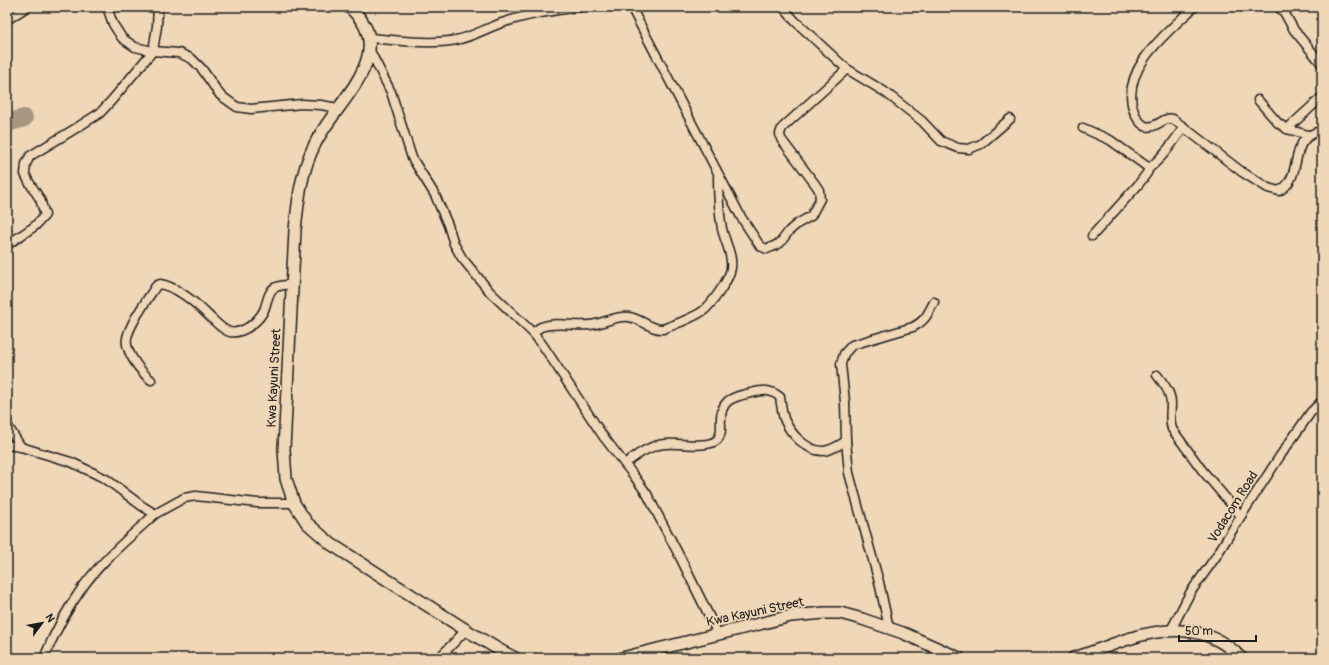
<svg xmlns="http://www.w3.org/2000/svg" width="1329" height="665" font-family="Pangolin,sans-serif">
  <style>
    .lines { fill: none; stroke-linecap: round; stroke-linejoin: round }
    .river { stroke: #a79782; stroke-width: 18 }
    .street-casing { stroke: #1c1c1c; stroke-width: 11 }
    .secondary-casing { stroke: #1c1c1c; stroke-width: 14 }
    .street { stroke: #efd7b7; stroke-width: 8 }
    .secondary { stroke: #efd7b7; stroke-width: 11 }
    .labels { text-anchor: middle; dominant-baseline: central; stroke-width: 3.5; stroke-linejoin: round; paint-order: stroke }
    .street-label { font-size: 13px; fill: #1c1c1c; stroke: #efd7b7 }
  </style>
  <rect width="100%" height="100%" fill="#efd7b7"/>
  <filter id="ink" filterUnits="userSpaceOnUse"><feTurbulence type="fractalNoise" baseFrequency=".025" numOctaves="2"/><feDisplacementMap in="SourceGraphic" scale="8" xChannelSelector="R" yChannelSelector="G"/><feConvolveMatrix kernelMatrix="1 2 1 2 8 2 1 2 1" color-interpolation-filters="sRGB"/></filter>
  <g filter="url(#ink)">
    <g class="lines">
      <polyline class="river" points="7,123 24,118"/>
      <g class="street-casing">
        <g id="street">
          <polyline points="107,7 113,24 122,38 135,47 153,51 179,53 192,59 202,69 220,95 237,107 251,109 302,104 321,105 338,108"/>
          <polyline points="631,7 741,217 760,246 767,249 772,247 780,243 789,231 797,224 811,216 820,199 819,190 815,184 781,139 780,134 782,128 847,69"/>
          <polyline points="783,7 795,21 838,61 847,69 885,92 903,106 922,121 941,141 958,148 969,149 981,144 1010,119"/>
          <path d="M1194,7c-26,25 -73,61 -61,102 2,6 6,14 12,17 11,4 18,-10 28,-7l69,53 26,16 11,3c27,-14 6,-54 43,-60"/>
          <polyline points="1278,7 1284,12 1294,30 1322,64"/>
          <polyline points="7,20 27,7"/>
          <path d="M369,38c27,2 60,7 87,2 17,-3 32,-13 49,-18 24,-8 50,-12 75,-15"/>
          <polyline points="370,51 391,92 412,158 435,195 448,225 454,244 462,258 490,292 533,333 542,344 603,436 634,476 647,494 681,559 718,634"/>
          <polyline points="1258,100 1278,123 1287,129 1308,135"/>
          <path d="M1083,128l27,12 39,28c14,-11 25,-27 35,-41"/>
          <polyline points="1287,129 1322,97"/>
          <polyline points="1092,236 1138,185 1147,173 1149,168"/>
          <polyline points="7,245 35,226 45,215 40,199 29,182 25,174 26,164 30,156 73,130 100,113 112,100 153,51 157,26 158,7"/>
          <path d="M533,333c3,-2 5,-5 8,-6 15,-6 33,0 49,-2 14,-1 25,-10 39,-8 13,2 22,13 34,12 13,-5 28,-10 40,-18 8,-6 27,-32 28,-43 2,-13 -6,-26 -9,-39 -3,-17 -4,-35 -4,-52"/>
          <path d="M1157,375c6,8 14,17 14,28 0,10 -2,17 1,26l30,41 39,46"/>
          <path d="M151,380c-10,-8 -27,-29 -24,-42 3,-15 20,-38 29,-52l4,-2c18,3 37,20 50,33 6,5 12,13 20,15 4,1 11,-1 15,-3 7,-3 16,-12 19,-19 3,-7 4,-18 10,-22 6,-3 12,-3 18,-4"/>
          <polyline points="7,425 21,447"/>
          <polyline points="7,445 21,447 71,462 106,479 142,506 155,514 184,498 196,496 257,503 294,503"/>
          <path d="M625,464c11,-9 25,-19 40,-20 14,-2 41,5 52,-4 4,-4 4,-9 4,-14 -2,-25 9,-29 30,-33 13,-3 19,-4 29,4 1,7 2,15 4,22 6,14 22,32 39,32 8,0 16,-6 23,-10"/>
          <path d="M889,628l-10,-46 -30,-109 -3,-32 -1,-39 -4,-38 3,-10 8,-9 61,-18c12,-6 15,-13 21,-25"/>
          <polyline points="1171,630 1190,593 1215,558 1241,516 1280,456 1311,412 1322,401"/>
          <path d="M44,658c9,-22 24,-50 38,-70 20,-28 48,-51 73,-74"/>
          <polyline points="439,658 466,630"/>
        </g>
      </g>
      <g class="secondary-casing">
        <g id="secondary">
          <path d="M349,7c54,45 -14,95 -34,137 -14,27 -17,57 -20,86l-11,219 2,30 8,24 13,20 24,21 135,86 37,22 12,6"/>
          <polyline points="622,658 791,616 825,613 840,613 862,619 903,633 959,658"/>
          <path d="M1073,658c19,-5 36,-13 55,-19 41,-13 82,-14 113,19"/>
        </g>
      </g>
      <use href="#street" class="street"/>
      <use href="#secondary" class="secondary"/>
    </g>
  </g>
  <g class="labels">
    <g class="street-label">
      <text transform="translate(274 378) rotate(-87)">Kwa Kayuni Street</text>
      <text transform="translate(1233 507) rotate(-58)">Vodacom Road</text>
      <text transform="translate(755 612) rotate(-12)">Kwa Kayuni Street</text>
    </g>
  </g>
  <rect width="1329" height="665" fill="none" stroke="#efd7b7" stroke-width="24"/>
  <rect x="12" y="12" width="1305" height="641" fill="none" stroke="#1c1c1c" stroke-width="1.5" filter="url(#ink)"/>
  <g transform="translate(42 623) rotate(58)" stroke="#efd7b7" stroke-width="3" paint-order="stroke">
  <path d="M0-3L7 15L0 10L-7 15Z" fill="#1c1c1c"/>
  <text y="-6" font-size="11" font-weight="bold" text-anchor="middle" fill="#1c1c1c">N</text>
  </g>
  <path d="M1179 635v6h77v-6" fill="none" stroke="#1c1c1c" stroke-width="2"/>
  <text x="1185" y="635" font-size="12" fill="#1c1c1c" stroke="#efd7b7" stroke-width="3" paint-order="stroke">50 m</text>
</svg>
